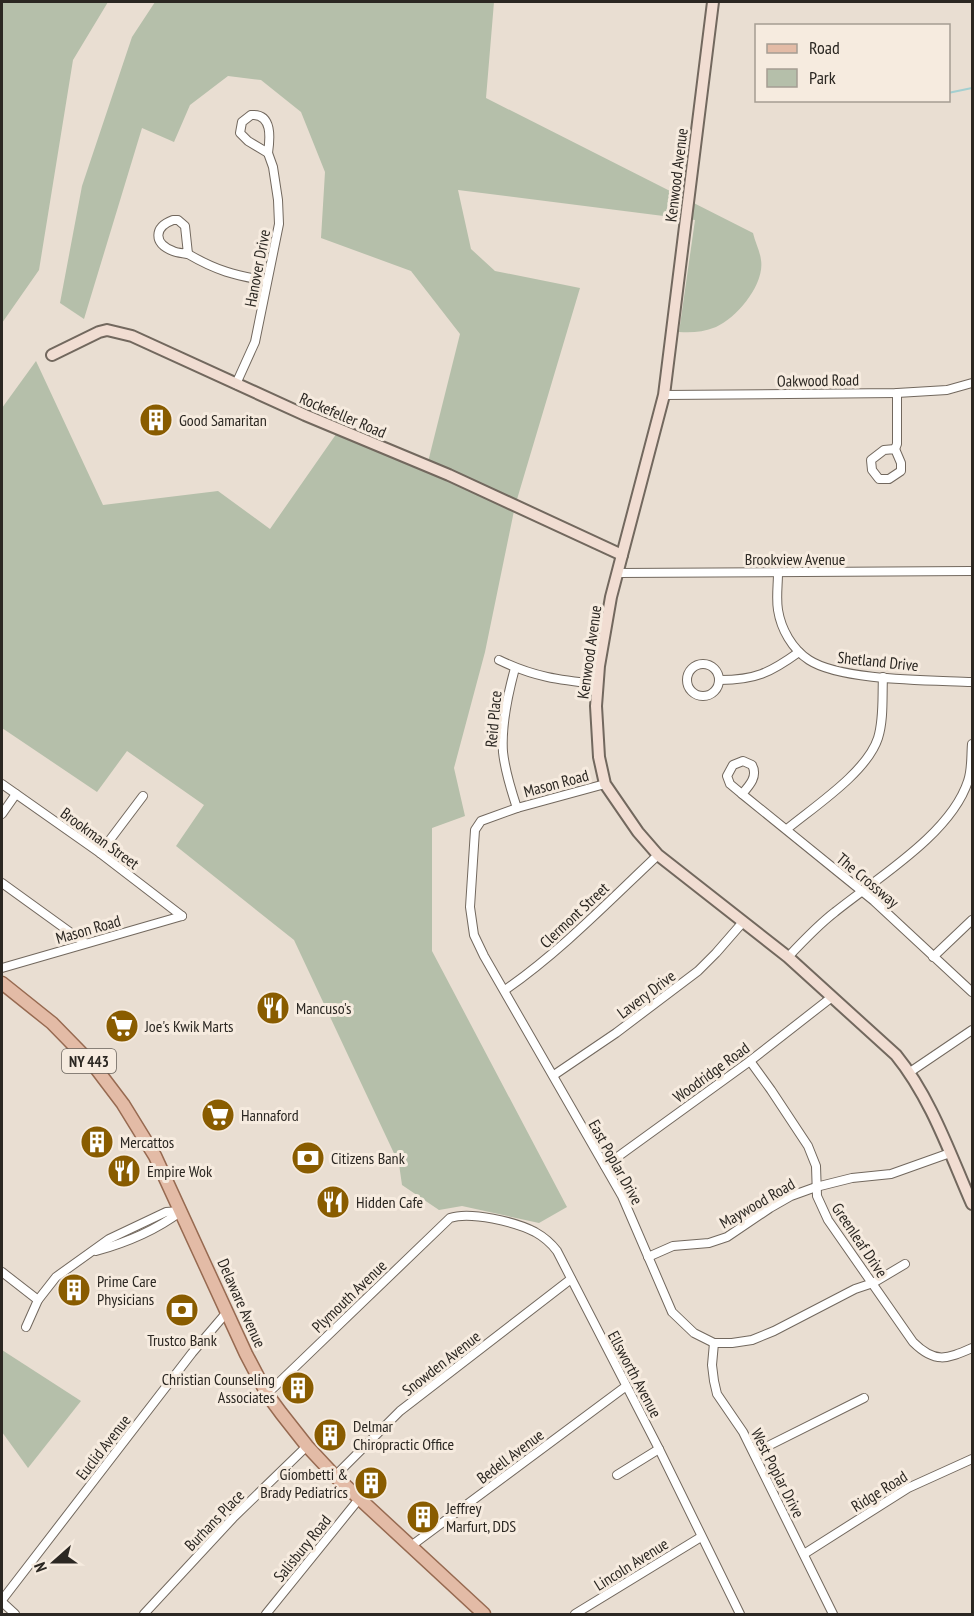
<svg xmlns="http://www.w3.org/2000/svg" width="974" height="1616" font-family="'PT Sans Narrow',sans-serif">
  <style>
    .green { fill: #b5bfaa }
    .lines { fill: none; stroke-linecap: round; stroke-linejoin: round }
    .stream { stroke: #a3cfd0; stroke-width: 2 }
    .street-casing { stroke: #72685e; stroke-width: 10 }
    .secondary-casing { stroke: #72685e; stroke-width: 14 }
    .primary-casing { stroke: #976a51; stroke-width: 15 }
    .street { stroke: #fff; stroke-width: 8 }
    .secondary { stroke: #f1ddd2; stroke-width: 10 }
    .primary { stroke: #e3bba6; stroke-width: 12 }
    .labels { text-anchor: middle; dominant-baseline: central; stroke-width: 6; stroke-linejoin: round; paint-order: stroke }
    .shield { fill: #f6ebdf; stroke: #68625b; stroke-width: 1.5 }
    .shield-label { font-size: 15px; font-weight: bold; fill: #2b2722 }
    .street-label { font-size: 16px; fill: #2b2722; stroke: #f6ebdf }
    .poi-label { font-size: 16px; fill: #2b2722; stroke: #f6ebdf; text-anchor: start }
  </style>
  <rect width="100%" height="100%" fill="#e9ded2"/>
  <g class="green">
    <polygon points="2,2 108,2 73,60 39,270 2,323"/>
    <path d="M155,2h339l-8,96 267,135c2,9 7,18 8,27 4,24 -24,58 -45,67 -13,5 -24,6 -37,5l16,-112 -237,-30 13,59 24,22 85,17 -65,218 -30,146 -31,116 11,48 -33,12v123l135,256 -28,16 -77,-17 -23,4 -37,-25 -3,-21 -105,-224 -118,-94 28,-41 -77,-54 -30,41 -95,-64v-320l34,-47 67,144 115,-14 52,38 69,-99 88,36 33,-132 -49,-63 -90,-33 4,-66 -24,-60 -40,-32 -33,-4 -38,29 -16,37 -32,-14 -58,191 -24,-16 22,-117 50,-149z"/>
    <polygon points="2,1350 81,1401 28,1468 2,1432"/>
  </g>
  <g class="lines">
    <g class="stream">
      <polyline points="948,93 972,88"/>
      <polyline points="902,101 908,100"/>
    </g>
    <g class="street-casing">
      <g id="street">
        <path d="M251,115c22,-2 19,24 17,38l-20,-12 -8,-8 2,-11z"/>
        <path d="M173,220h5l7,6 3,28c-5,-1 -11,-1 -15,-3 -20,-8 -19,-24 0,-31z"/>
        <path d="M188,254c29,17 46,21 79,27"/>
        <polyline points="236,384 255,342 279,224 278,200 273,167 268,153"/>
        <polyline points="664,395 897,393 947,390 972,383"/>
        <polygon points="895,449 901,463 901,471 889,479 879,479 872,470 871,460 884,450"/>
        <polyline points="895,449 897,444 897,393"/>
        <polyline points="618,573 972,571"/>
        <path d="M778,573c0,12 -2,25 0,37 3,19 14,39 31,50 32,21 122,20 163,22"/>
        <path d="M499,660c35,17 60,20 98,24"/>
        <circle cx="703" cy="680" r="16"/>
        <path d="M515,668c-7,26 -14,56 -12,84 2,19 8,38 14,56"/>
        <path d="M720,680c35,0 50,-7 79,-28"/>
        <path d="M743,761l9,4c6,11 -2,20 -10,29l-12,-10 -3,-8 6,-11z"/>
        <polyline points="2,784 100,853 182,916"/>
        <polyline points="605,784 517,808 481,821 475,830 470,907 474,935 484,956 622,1196 672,1312 694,1333 714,1343 732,1343 752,1340 774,1331 855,1289 873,1283 905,1264"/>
        <polyline points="742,794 874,901 972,992"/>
        <polyline points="2,814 16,794"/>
        <path d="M787,829c28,-23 80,-57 91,-91 6,-19 4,-42 5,-61"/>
        <polyline points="100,853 143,796"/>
        <polyline points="2,883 85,943"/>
        <path d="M788,957c15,-16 30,-32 47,-45 42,-34 116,-78 133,-131 4,-11 3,-25 4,-37"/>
        <polyline points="933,957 972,920"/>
        <polyline points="2,968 182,916"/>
        <path d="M505,990c56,-39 103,-88 153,-135"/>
        <path d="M750,1061l21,29 37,56 8,20 1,30 11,24 85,122c22,22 34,17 59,6"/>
        <polyline points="910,1072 972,1030"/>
        <polyline points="554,1075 616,1033 698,971 716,953 743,922"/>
        <polyline points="605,1166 750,1061 832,997"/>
        <path d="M96,1251c29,-8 60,-21 84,-39"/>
        <polyline points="648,1257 673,1246 709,1243 727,1237 770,1208 791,1196 816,1187 852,1178 891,1174 950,1153"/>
        <polyline points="2,1272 38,1300"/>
        <polyline points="26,1327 38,1300 56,1277 109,1239 166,1212 181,1211"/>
        <polyline points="714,1343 712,1365 714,1381 717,1394 743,1432 833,1614"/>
        <path d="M267,1394l183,-176c20,-7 66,4 85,14 9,5 16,11 22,19l102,198 81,165"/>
        <polyline points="754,1453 864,1398"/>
        <polyline points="617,1475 659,1449"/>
        <polyline points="335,1476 400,1411 571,1279"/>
        <polyline points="411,1546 625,1387"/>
        <polyline points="804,1554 908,1488 972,1459"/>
        <polyline points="2,1600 192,1353 227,1312"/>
        <polyline points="2,1602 15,1614"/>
        <polyline points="144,1614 233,1518 307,1446"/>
        <polyline points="266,1614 359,1499"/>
        <polyline points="575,1614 701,1537"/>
      </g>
    </g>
    <g class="secondary-casing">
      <g id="secondary">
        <path d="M713,2l-49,393 -53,202 -12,69 -3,40 3,51 6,27 33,48 20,23 130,102 108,98c35,43 54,99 76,149"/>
        <polyline points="52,355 99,332 107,330 132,336 305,415 449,475 622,555"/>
      </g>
    </g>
    <g class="primary-casing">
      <polyline id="primary" points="2,983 52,1023 95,1067 123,1104 155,1156 246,1354 267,1394 281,1413 307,1446 335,1476 484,1614"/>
    </g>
    <use href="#street" class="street"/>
    <use href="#secondary" class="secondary"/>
    <use href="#primary" class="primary"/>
  </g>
  <defs>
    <g id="building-disc" transform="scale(1.725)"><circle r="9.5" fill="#895c00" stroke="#f6ebdf"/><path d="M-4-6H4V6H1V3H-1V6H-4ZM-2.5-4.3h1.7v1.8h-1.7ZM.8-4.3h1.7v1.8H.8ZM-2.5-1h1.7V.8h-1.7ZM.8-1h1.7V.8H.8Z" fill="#fff"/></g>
    <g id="restaurant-disc" transform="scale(1.725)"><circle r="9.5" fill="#895c00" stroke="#f6ebdf"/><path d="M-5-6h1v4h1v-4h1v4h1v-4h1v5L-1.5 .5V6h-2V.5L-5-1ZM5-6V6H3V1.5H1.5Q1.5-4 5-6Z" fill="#fff"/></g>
    <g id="supermarket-disc" transform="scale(1.725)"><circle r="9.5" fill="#895c00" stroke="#f6ebdf"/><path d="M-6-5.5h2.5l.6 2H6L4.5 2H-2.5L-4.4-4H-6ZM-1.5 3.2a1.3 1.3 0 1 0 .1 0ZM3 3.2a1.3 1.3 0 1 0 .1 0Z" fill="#fff"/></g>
    <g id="bank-disc" transform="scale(1.725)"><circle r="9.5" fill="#895c00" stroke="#f6ebdf"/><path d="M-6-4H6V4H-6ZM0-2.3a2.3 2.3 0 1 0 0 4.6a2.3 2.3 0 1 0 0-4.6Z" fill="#fff"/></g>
  </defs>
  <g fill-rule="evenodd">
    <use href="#building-disc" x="156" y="420"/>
    <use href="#restaurant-disc" x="273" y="1008"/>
    <use href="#supermarket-disc" x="122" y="1026"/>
    <use href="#supermarket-disc" x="218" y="1115"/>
    <use href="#building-disc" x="97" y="1142"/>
    <use href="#bank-disc" x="308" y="1158"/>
    <use href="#restaurant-disc" x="124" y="1171"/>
    <use href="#restaurant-disc" x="333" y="1202"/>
    <use href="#building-disc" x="74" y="1290"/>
    <use href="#bank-disc" x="182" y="1310"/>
    <use href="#building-disc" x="298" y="1388"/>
    <use href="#building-disc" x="330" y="1435"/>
    <use href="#building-disc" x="371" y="1483"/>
    <use href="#building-disc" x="423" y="1517"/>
  </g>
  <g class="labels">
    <rect class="shield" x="62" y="1049" width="54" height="24" rx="4.5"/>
    <g class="shield-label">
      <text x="89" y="1061">NY 443</text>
    </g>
    <g class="street-label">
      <text transform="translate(676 175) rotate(-83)">Kenwood Avenue</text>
      <text transform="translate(257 268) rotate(-79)">Hanover Drive</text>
      <text transform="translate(818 380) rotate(-1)">Oakwood Road</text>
      <text transform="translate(343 415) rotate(23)">Rockefeller Road</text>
      <text x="795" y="559">Brookview Avenue</text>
      <text transform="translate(589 652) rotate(-82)">Kenwood Avenue</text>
      <text transform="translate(878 661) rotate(6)">Shetland Drive</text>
      <text transform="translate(493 719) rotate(-85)">Reid Place</text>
      <text transform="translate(556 783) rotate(-15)">Mason Road</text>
      <text transform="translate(100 838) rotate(36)">Brookman Street</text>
      <text transform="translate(868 880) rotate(40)">The Crossway</text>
      <text transform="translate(574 915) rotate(-43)">Clermont Street</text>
      <text transform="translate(88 929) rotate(-16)">Mason Road</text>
      <text transform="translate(646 994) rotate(-37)">Lavery Drive</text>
      <text transform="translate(711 1072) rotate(-36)">Woodridge Road</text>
      <text transform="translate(616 1162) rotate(61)">East Poplar Drive</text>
      <text transform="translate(757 1203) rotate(-30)">Maywood Road</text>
      <text transform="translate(860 1240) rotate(56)">Greenleaf Drive</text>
      <text transform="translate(349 1296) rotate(-44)">Plymouth Avenue</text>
      <text transform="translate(242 1303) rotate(66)">Delaware Avenue</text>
      <text transform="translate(441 1363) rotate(-38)">Snowden Avenue</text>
      <text transform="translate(635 1374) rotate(62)">Ellsworth Avenue</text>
      <text transform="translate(103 1447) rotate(-52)">Euclid Avenue</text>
      <text transform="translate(510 1456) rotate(-37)">Bedell Avenue</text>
      <text transform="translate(778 1473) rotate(63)">West Poplar Drive</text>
      <text transform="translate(879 1491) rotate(-32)">Ridge Road</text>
      <text transform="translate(214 1520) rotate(-46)">Burhans Place</text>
      <text transform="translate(302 1548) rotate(-51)">Salisbury Road</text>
      <text transform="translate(631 1564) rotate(-32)">Lincoln Avenue</text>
    </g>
    <g class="poi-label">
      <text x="179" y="420">Good Samaritan</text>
      <text x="296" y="1008">Mancuso's</text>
      <text x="145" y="1026">Joe's Kwik Marts</text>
      <text x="241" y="1115">Hannaford</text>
      <text x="120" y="1142">Mercattos</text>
      <text x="331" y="1158">Citizens Bank</text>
      <text x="147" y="1171">Empire Wok</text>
      <text x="356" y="1202">Hidden Cafe</text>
      <text x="97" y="1281">Prime Care<tspan x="97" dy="18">Physicians</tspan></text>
      <text x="182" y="1340" text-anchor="middle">Trustco Bank</text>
      <text x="275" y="1379" text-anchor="end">Christian Counseling<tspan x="275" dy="18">Associates</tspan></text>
      <text x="353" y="1426">Delmar<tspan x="353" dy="18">Chiropractic Office</tspan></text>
      <text x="348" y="1474" text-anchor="end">Giombetti &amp;<tspan x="348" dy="18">Brady Pediatrics</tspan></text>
      <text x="446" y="1508">Jeffrey<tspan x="446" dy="18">Marfurt, DDS</tspan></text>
    </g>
  </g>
  <rect width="974" height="1616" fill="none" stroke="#2b2722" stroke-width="6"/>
  <rect x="755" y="24" width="195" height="78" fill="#f6ebdf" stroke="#a59d93" stroke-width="1.5"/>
  <rect x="767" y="44" width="30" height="9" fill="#e3bba6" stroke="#a59d93" stroke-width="1.5"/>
  <text x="809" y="54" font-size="18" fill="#2b2722">Road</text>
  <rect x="767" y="69" width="30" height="18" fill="#b5bfaa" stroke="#a59d93" stroke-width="1.5"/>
  <text x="809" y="84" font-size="18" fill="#2b2722">Park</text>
  <g transform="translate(54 1562) rotate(249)" stroke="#f6ebdf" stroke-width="4.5" paint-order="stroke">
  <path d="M0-4.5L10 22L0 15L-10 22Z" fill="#2b2722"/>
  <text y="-9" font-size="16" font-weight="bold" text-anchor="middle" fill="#2b2722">N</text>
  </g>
</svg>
